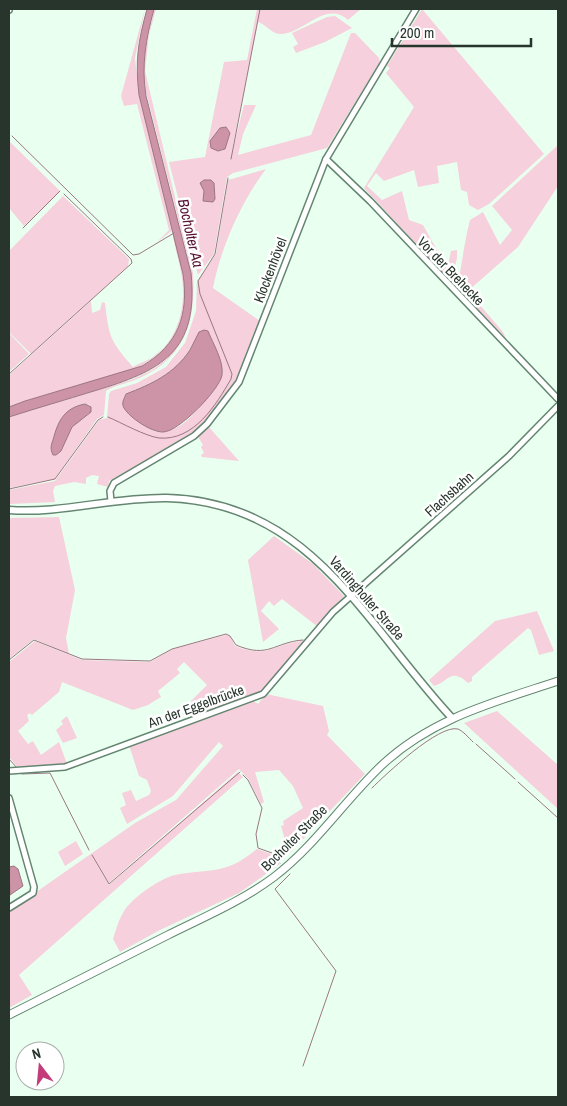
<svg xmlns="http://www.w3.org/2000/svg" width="567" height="1106" font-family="'Archivo Narrow',sans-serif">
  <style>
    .green { fill: #f6d0dc; fill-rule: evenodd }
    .water { fill: #cd93a7; stroke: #9b7782 }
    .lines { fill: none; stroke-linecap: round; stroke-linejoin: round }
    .stream { stroke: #9b7782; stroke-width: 1 }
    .minor-casing { stroke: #648671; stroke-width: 8 }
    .tertiary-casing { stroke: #648671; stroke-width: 9 }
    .secondary-casing { stroke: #648671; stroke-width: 9 }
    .minor { stroke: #fff; stroke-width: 5 }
    .tertiary { stroke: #fff; stroke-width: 6 }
    .secondary { stroke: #fff; stroke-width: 7 }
    .labels { text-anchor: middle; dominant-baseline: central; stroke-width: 5; stroke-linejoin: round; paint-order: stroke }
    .street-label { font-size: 14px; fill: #27352c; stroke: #fff }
    .water-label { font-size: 15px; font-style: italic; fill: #571232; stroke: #fff }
  </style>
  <rect width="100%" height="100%" fill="#e9fff0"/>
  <g class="green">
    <polygon points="145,9 135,58 139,95 173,230 157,242 169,230 137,104 124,106 121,96"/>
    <path d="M154,9h2l-7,26 -4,36 48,202c3,50 -9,87 -58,107 -10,4 -20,5 -29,11l-2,24 -7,4 -42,60 -46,9v-71l122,-37 21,-10 15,-11 25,-63 -1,-23 -5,-23 -41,-162 -2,-25zM89,404l2,8 -19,15 -11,24 -5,4 -5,-6z"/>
    <path d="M257,9h104l-13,11c-22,-20 -44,13 -66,14 -10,1 -15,-9 -24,-12l-28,138 14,-55h12l-13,29 -5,21 73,-20 40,-102h4l24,25 1,4 -53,86 -94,25 -6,4 -13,77 -16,21 -29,-113 36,-5 19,-95 23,-2zM216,133l14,2 -8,16 -7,-1 -5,-9z"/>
    <polygon points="422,9 544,154 489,204 478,210 469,205 467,192 461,190 457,162 437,166 439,183 418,187 414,170 384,181 376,173 367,186 382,200 402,191 409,220 423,225 437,250 442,264 449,261 451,251 457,250 457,258 451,282 364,188 414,107 386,73 390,68 387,66"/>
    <polygon points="335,16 352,28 325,42 296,53 293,47 298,44 292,33 327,17"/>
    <polygon points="9,141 60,191 24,226 9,208"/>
    <path d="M558,145v41l-40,61 -50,44 35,41 5,11 -51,-55c5,-23 7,-45 13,-68l13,-8 17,33 12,-15 -20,-24z"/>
    <path d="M266,169c-25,33 -45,78 -53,119l47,33c-16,41 -31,87 -68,114 -25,18 -56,31 -83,46l-1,6 -11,-3 2,-8 -7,-1 -6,3v6l-12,-2 -19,4 -2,5 2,11 -46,2v-14l46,-9 44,-61 8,-2 2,-24 2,-3 26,-8 29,-16 19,-24 11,-32 1,-30 19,-27 12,-74zM208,331l13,33c-10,26 -31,73 -67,67l-19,-41c16,-5 33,-14 45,-27 12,-13 11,-22 28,-32z"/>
    <polygon points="63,196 129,259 128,266 31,354 9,332 9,251"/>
    <path d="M173,235c4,8 5,18 7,26 13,52 -2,90 -52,111l-119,35v-32l82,-74 1,12 8,-3 2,-8 3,1c4,34 5,38 28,64 6,-4 15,-6 21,-11 26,-18 33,-54 27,-84 -2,-12 -7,-26 -8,-37z"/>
    <polygon points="9,333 29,354 9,372"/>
    <polygon points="208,426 239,461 202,457 201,455 204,453 201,447 203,445 197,435"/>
    <polygon points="59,517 75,590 66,638 69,654 34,639 9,659 9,518"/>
    <polygon points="274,536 313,564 344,596 318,627 282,599 274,606 269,601 261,611 279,629 263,642 248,560"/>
    <path d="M537,611l17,40 -15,4 -8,-25 -3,-2 -56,49v4l-4,2c-18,-16 -19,-1 -34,3l-5,-6 66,-59z"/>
    <path d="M226,635l4,1 5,10c36,14 39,-4 70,-5l-42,50 -65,24 -7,-14 16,-16 -23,-23 -7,7 3,4 -22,18 3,6 -13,8 -15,5 -71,-28 -3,10 -27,23 -2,-2 -3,2 2,6 -11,10 10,13 5,-3 8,14 18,-13 8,22 -49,4 -9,-11v-95l26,-21 47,19 68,2 23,-13z"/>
    <polygon points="266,694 323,706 329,731 327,735 365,774 289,854 281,826 284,825 283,821 303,808 293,786 279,770 255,772 264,802 261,804 249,780 239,769 109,883 91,855 109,885 238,772 243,777 19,975 32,995 9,1008 9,911 135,823 176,800 223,746 219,742 173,796 127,824 120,808 126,805 122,793 131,790 136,801 149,795 151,791 147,780 139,776 129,745 252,700 258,704"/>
    <polygon points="497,711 558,765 558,809 464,723"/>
    <polygon points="67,716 77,738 63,743 56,730 63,724 61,721"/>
    <polygon points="76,841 83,854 65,866 58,852"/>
    <path d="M257,849l14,5 9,10 -41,29 -79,37 -40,22 -7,-13c3,-9 5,-18 10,-26 6,-13 37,-35 52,-38 37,-7 49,1 82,-26z"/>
  </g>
  <g class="water">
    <path d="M147,9h7c-8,30 -13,56 -8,87l45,177c8,79 -30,98 -97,118 -29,9 -57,17 -85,26v-10l16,-6 117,-35c36,-21 47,-51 41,-92l-44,-179c-4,-35 -1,-53 8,-86z"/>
    <polygon points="226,127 230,133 225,149 218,151 211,148 210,141 220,128"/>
    <polygon points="204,180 211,180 214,183 215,199 213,202 203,201 204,191 200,183"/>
    <path d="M204,330l4,1c5,13 16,30 14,44 -2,14 -43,57 -59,57 -12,0 -33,-14 -39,-24 -3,-5 0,-9 2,-14 26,-10 48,-20 64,-44 3,-6 6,-12 9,-18z"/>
    <path d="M85,404l6,3v5l-19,15 -11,24 -5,4h-3c-3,-6 -2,-10 0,-15 5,-19 11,-32 32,-36z"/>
    <polygon points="14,866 18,869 23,886 10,895 9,867"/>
  </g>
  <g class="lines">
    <g class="stream">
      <polyline points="12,136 133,255 139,254 174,233"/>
      <polyline points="231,159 260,9"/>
      <polyline points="23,228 60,191"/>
      <polyline points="9,374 132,263 131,259 64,194"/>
      <path d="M108,417c14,6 37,19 51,21 35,3 57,-33 72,-59l1,-5 -32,-80 -2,-13 17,-27 13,-76"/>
      <polyline points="9,489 55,479 98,420 103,417"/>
      <path d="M9,660l25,-20 48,19 68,2 22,-12 54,-15 4,2 6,9c33,14 38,-3 67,-5"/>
      <polyline points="476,744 515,779"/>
      <polyline points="9,759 17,768"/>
      <polyline points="22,774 50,773 89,850"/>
      <polyline points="243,775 248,780 262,808 256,834 258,848 272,853 280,863"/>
      <polyline points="518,782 558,818"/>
      <path d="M372,788c13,-13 67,-64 86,-59 5,2 11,9 15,13"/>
      <polyline points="92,855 109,884 240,772"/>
      <polyline points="290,874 275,889 336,971 303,1066"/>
    </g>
    <g class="minor-casing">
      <g id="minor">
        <polyline points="9,10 9,9"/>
        <polyline points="326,159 370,201 558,399"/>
        <polyline points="111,501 110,491 114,483 194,436 207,424 239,382 326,159 416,9"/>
        <polyline points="9,771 65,767 263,694 333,612 509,456 558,406"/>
        <polyline points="9,798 34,887 33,893 9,908"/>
      </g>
    </g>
    <g class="tertiary-casing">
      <path id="tertiary" d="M9,510c53,4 104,-13 158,-12 145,4 199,128 285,220"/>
    </g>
    <g class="secondary-casing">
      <path id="secondary" d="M9,1015c53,-27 106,-53 159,-80 36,-18 74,-34 106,-58 41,-31 71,-77 108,-112 50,-47 113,-63 176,-84"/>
    </g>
    <use href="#minor" class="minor"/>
    <use href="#tertiary" class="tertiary"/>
    <use href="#secondary" class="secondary"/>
  </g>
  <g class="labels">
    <g class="street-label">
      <text transform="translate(270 270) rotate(-69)">Klockenhövel</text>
      <text transform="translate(451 271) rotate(46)">Vor der Brehecke</text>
      <text transform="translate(449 494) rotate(-42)">Flachsbahn</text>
      <text transform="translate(367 598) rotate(49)">Vardingholter Straße</text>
      <text transform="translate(196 706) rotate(-20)">An der Eggelbrücke</text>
      <text transform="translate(294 838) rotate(-45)">Bocholter Straße</text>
    </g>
    <g class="water-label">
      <text transform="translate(191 233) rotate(77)">Bocholter Aa</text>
    </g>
  </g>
  <rect width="567" height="1106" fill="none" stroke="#27352c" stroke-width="20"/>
  <g transform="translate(40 1066) rotate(344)"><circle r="24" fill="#ffffff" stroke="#a9aeab"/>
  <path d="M0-4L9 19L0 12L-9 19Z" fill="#c33b79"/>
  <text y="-8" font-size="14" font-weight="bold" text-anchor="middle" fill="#27352c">N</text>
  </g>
  <path d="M392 38v8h139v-8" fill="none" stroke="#27352c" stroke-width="2.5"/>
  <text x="400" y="38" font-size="15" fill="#27352c" stroke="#ffffff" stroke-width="4" paint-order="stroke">200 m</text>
</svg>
